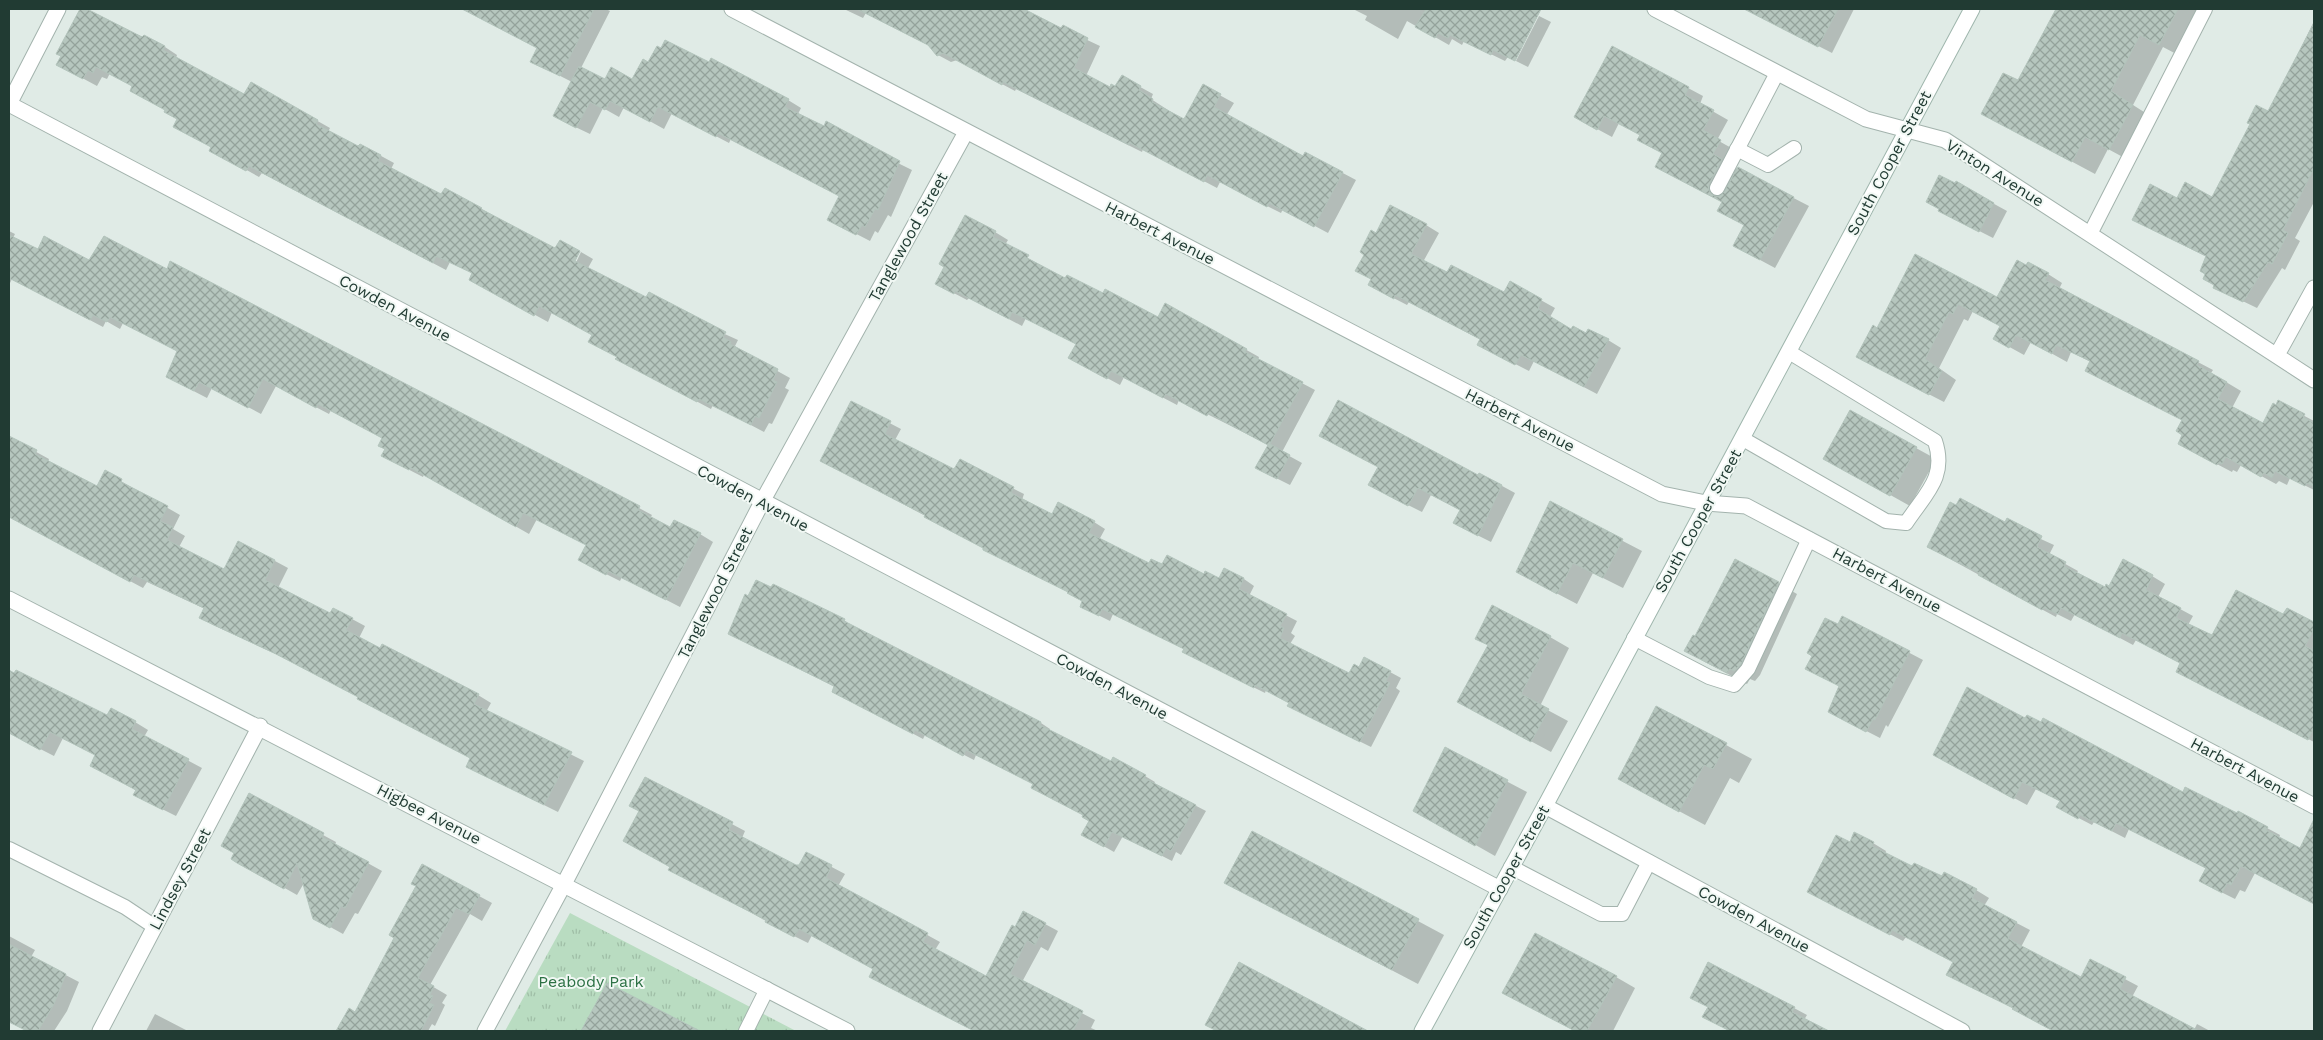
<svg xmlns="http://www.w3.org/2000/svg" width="2323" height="1040" font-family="'Work Sans',sans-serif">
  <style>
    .park { fill: url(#park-tufts) }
    .shadow { fill: #0003 }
    .building { fill: url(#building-cross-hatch); stroke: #b3c4bc }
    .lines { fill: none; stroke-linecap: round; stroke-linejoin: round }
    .service-casing { stroke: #a3b3ad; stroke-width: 16 }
    .minor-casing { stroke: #a3b3ad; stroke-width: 17 }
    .secondary-casing { stroke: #9fb6ad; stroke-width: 17 }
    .service { stroke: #fff; stroke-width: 14 }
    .minor { stroke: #fff; stroke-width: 15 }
    .secondary { stroke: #fff; stroke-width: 15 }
    .labels { text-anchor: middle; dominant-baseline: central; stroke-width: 4; stroke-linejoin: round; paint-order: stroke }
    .street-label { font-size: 16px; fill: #213b33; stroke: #f1f8f4 }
    .park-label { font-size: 16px; fill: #2c7144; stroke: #f1f8f4 }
  </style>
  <defs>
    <pattern id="park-tufts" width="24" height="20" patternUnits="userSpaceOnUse" patternTransform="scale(1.25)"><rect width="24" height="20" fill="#b9dcc1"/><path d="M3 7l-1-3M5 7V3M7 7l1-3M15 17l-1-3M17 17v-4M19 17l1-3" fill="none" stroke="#9fbea6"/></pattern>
    <pattern id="building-cross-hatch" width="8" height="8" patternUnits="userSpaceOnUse" patternTransform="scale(1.25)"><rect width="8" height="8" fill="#b6c6be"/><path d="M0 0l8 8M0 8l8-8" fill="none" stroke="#94a29b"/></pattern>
  </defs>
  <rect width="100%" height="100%" fill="#e0ebe6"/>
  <polygon class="park" points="570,913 796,1031 505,1031"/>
  <g class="shadow">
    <polygon points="81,9 165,47 177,55 176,58 245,96 252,84 330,128 328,132 359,148 361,145 394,163 391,169 442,195 445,189 494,216 571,266 574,267 581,252 593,259 588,268 647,299 738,340 735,346 743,352 790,378 785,388 789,390 772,424 769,423 764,432 713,405 711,409 630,366 594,335 552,312 548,322 470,279 473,273 450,262 446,270 262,173 259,177 211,150 213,147 167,110 134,86 110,73 107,79 102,77 97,86 71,72 62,56 58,54"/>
    <polygon points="487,9 606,9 610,11 581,68 605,81 633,81 788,100 801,108 798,114 912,170 891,217 888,215 878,233 875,231 870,241 841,226 841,196 731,139 729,143 672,113 664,129 624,107 619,117 603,108 590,134 567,123 572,82 531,61 538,48 483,18"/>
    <polygon points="844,9 1021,9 1100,46 1086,76 1111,89 1115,88 1122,77 1153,94 1151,99 1185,121 1203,86 1234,103 1226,116 1303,158 1305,153 1356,180 1328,233 1283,209 1281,213 1220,182 1217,188 1143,149 1142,152 1016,89 1015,91 957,60 951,62 938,55 930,46 866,13 863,18"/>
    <polygon points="1353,9 1526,9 1537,15 1505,61 1464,41 1462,45 1452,39 1449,45 1407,21 1398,39 1365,20 1367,16"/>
    <polygon points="1746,9 1854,9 1832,53"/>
    <polygon points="2063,9 2208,9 2182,57 2163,47 2133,105 2155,119 2132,162 2108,149 2095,174 1983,114 2018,82"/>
    <polygon points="1539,16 1551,22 1528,67 1516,61"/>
    <polygon points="2314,21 2314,202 2295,238 2300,241 2285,270 2282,268 2257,308 2228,294 2216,285 2207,273 2207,257 2133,220 2177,199 2213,199 2269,113"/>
    <polygon points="1688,88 1703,96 1700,104 1728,120 1717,140 1735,150 1728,164 1809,206 1775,268 1749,254 1745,225 1723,202 1671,175 1664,153 1641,135 1619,123 1612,137 1575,117"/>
    <polygon points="1956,183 2007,211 1993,238 1940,211"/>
    <polygon points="1426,225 1439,233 1423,262 1448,274 1505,294 1510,283 1555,308 1550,317 1572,330 1608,340 1621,348 1597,394 1534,361 1529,371 1492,352 1481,340 1409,302 1407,305 1382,292 1372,279 1376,234"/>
    <polygon points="9,231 15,234 13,238 38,251 90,262 639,508 652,515 650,518 671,529 700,534 713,542 680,607 622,577 620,581 592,567 587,545 537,519 529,534 424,474 423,477 396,463 386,449 383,438 331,410 329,414 276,386 261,414 212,388 207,398 180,384 179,351 123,323 120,329 106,321 103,327 12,279 9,285"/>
    <polygon points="995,232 1008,240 1005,245 1066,280 1159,318 1166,305 1259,357 1258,360 1315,390 1282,452 1302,463 1290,485 1270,475 1269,445 1179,400 1177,405 1124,377 1120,385 1083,365 1077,344 1026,318 1022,326 969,298 967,300 950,291"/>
    <polygon points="1916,256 1998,299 2048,274 2062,283 2059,289 2213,370 2211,373 2241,391 2232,408 2264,424 2278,402 2314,421 2314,490 2290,478 2287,485 2279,481 2276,484 2241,465 2237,472 2233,470 2232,472 2194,452 2184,435 2183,420 2087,371 2091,362 2071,352 2067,362 2031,342 2024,355 1995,339 2001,326 1973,311 1968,321 1964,319 1939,368 1956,380 1944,402 1872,365 1878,329"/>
    <polygon points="851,403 901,429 895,440 955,471 960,461 1024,494 1022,500 1052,516 1094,522 1105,529 1099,540 1150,565 1163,566 1220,580 1225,570 1244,579 1254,586 1249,596 1297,621 1291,633 1295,636 1290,644 1350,675 1390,672 1401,678 1396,688 1400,691 1371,747 1300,712 1290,703 1266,690 1265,693 1195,658 1185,649 1113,614 1110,621 1092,612 1084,601 1069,592 833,467"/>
    <polygon points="9,437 49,459 48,462 97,487 105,472 180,515 173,529 185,536 179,547 224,570 238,543 275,561 288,568 278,588 330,614 352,619 365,626 359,638 478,695 491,703 486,712 584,761 558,812 467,767 472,758 359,697 291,661 213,625 200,618 205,609 147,582 143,588 31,528 21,515 9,509"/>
    <polygon points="1916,448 1936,459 1910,506 1844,469"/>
    <polygon points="1480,474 1515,493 1491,542 1467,530 1461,510 1431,495 1422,512 1382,492 1479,477"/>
    <polygon points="1550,503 1642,551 1623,588 1593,573 1577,604 1537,583 1533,541 1531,540"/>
    <polygon points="2006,523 2054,545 2049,555 2078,571 2076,574 2105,589 2109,587 2123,561 2152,576 2165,584 2158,597 2193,616 2188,625 2212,637 2284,616 2287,609 2314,623 2314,742 2190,678 2181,663 2136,640 2133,645 2075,614 2071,621 2057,614 2056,617 1928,547"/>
    <polygon points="1778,583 1797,594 1760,675 1755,681 1750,679 1747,684 1705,662 1696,637"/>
    <polygon points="1843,618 1923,660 1888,727 1886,725 1880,738 1843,719 1840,686"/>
    <polygon points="844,620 853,627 1041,723 1050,729 1049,731 1112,763 1113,759 1145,776 1155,782 1154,784 1206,811 1181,855 1176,852 1172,861 1123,836 1114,852 1093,840 1090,821 1084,815 1034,784 976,755 974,760 925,735 923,739 844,697 835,687 730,634"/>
    <polygon points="1550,637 1569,648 1540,706 1568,721 1551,752 1478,713"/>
    <polygon points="9,671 108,716 135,722 148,730 144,737 202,768 176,816 148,802 97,755 63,738 54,756 9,733"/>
    <polygon points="2026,719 2183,794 2267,828 2280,835 2279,838 2301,850 2303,844 2314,850 2314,907 2314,903 2255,873 2245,892 2240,890 2235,899 2213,888 2207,869 2129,829 2125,838 2094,822 2092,825 2071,814 2061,801 2036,789 2027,805 1948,762"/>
    <polygon points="1726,745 1752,759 1739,783 1730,778 1705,825 1619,779"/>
    <polygon points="1445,749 1527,792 1495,856 1414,810"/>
    <polygon points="645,778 745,831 742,838 795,866 800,866 807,854 845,874 838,886 940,942 935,950 987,977 1016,928 1045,924 1058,931 1048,951 1041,947 1022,982 1095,1020 1091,1028 1098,1031 975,1031 884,984 875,969 812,935 808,943 780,929 671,867 640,811"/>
    <polygon points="250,795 323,835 336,842 335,845 382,871 358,914 355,913 343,934 314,918 304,883 297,895 232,858"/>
    <polygon points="1252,832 1444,935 1418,984 1252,897"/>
    <polygon points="1850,843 1873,843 1886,851 1885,854 1913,867 1976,890 1989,898 1984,906 2030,930 2021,947 2081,979 2091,961 2138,986 2132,997 2194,1030 2197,1024 2210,1031 2054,1031 2014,1008 1947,975 1954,962 1906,937 1903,941 1822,899"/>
    <polygon points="479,896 492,903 482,921 470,914 430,985 447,995 442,1003 445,1005 435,1026 432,1024 428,1031 338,1031 350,1010 356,1014 395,937"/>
    <polygon points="9,936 35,950 31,957 79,982 67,1011 54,1031 28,1031 9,1021"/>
    <polygon points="1239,964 1365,1031 1219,1031 1207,1024"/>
    <polygon points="1616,977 1635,988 1613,1031 1576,1031 1523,1003"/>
    <polygon points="608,984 685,1025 696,1031 583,1031"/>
    <polygon points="1794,1008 1807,1015 1804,1020 1826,1031 1731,1031 1717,1024"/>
    <polygon points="155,1014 184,1029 188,1031 146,1031"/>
  </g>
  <g class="building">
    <polygon points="80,9 87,9 142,37 144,35 165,46 163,50 244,94 251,82 318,120 316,124 358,146 360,144 381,155 378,161 441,194 445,188 482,208 481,209 555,248 560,240 580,251 575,261 646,297 649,292 726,332 723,337 731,342 730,344 778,369 773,380 777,382 759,418 755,416 751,425 699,399 697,402 615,359 617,357 588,342 592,335 539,306 534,316 469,280 472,273 436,256 433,263 249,166 246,171 209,151 211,147 173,127 177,119 164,112 165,110 130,91 132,86 96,67 93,73 88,70 83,79 56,65 61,56 56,54"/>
    <polygon points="462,9 594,9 560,76 530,62 537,48"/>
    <polygon points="857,9 1024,9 1061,28 1063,25 1088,38 1074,68 1110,87 1111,84 1115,86 1122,75 1141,86 1139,90 1153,99 1152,102 1184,119 1203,84 1221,94 1214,107 1303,156 1305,152 1343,172 1314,227 1269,203 1267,207 1207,175 1204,182 1130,143 1129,145 1003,82 1002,85 943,53 937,56 928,45"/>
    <polygon points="1426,9 1541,9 1515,61 1493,50 1491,55 1450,35 1448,38 1438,33 1435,38 1415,27"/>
    <polygon points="1744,9 1838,9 1818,47"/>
    <polygon points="2056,9 2178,9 2159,45 2140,35 2111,91 2133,105 2109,150 2085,137 2072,162 1981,114 2003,73 2018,80"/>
    <polygon points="2314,23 2314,168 2283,230 2288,233 2272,264 2268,262 2243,302 2213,288 2214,285 2203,279 2205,274 2200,271 2206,256 2132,220 2150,184 2177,198 2185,182 2212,197 2250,124 2247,123 2256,105 2268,111"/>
    <polygon points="665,40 709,62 711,58 789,99 785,107 824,126 826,121 900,161 878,210 875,209 865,227 862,225 856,235 827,220 839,196 718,133 716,137 658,107 650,122 610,101 605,110 590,102 576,128 553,116 579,66 605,79 611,67 632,79 643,59 648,62 657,46 661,48"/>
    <polygon points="1612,46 1689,87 1685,95 1714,110 1703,130 1721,140 1713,154 1722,159 1709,184 1708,189 1713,195 1718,197 1724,192 1738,167 1794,197 1760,260 1733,246 1744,225 1717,211 1722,202 1655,167 1662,153 1637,140 1640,135 1604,116 1597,130 1574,117"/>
    <polygon points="1939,175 1955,183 1956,181 1994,203 1979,232 1938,211 1939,209 1926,202"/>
    <polygon points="1390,205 1427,224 1411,254 1447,272 1451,265 1504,292 1510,281 1542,299 1538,309 1571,329 1573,326 1586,333 1588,329 1609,339 1584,387 1521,355 1515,365 1477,345 1480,339 1395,295 1394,299 1368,285 1371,279 1355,271 1364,255 1360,252 1371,230 1376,233"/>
    <polygon points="965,215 996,231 993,237 1029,255 1027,258 1065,278 1067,275 1103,293 1105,289 1158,317 1165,303 1247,349 1245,352 1303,382 1270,444 1290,455 1277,479 1255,468 1268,445 1208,413 1207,416 1166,394 1163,398 1111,371 1107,379 1068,358 1076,344 1012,312 1009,319 955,291 954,294 935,284 944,267 939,264"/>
    <polygon points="9,235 38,249 44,236 89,260 104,236 167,269 170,261 640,506 638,510 670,527 674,520 701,533 666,600 608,571 606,575 578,560 586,545 523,513 516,527 411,468 409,470 381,456 385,449 378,446 382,438 318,404 316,408 263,379 248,408 199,382 194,391 166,377 177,351 110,317 107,322 93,315 90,320 9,278"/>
    <polygon points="1915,254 1997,297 2017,260 2026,265 2028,262 2049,273 2045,280 2199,361 2197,365 2227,382 2218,399 2263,423 2273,403 2276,405 2278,400 2305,414 2303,417 2314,423 2314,487 2307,483 2305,486 2275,471 2272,478 2264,473 2261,477 2226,457 2222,464 2218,463 2217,465 2178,444 2182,435 2176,431 2182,420 2085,371 2090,361 2056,345 2052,354 2016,335 2009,348 1993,339 2000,326 1958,304 1953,314 1949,312 1925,359 1942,371 1929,395 1856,357 1873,325 1877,328"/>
    <polygon points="1338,400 1478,475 1479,473 1502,485 1478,536 1453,523 1460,510 1418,488 1408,506 1368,485 1378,467 1319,436"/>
    <polygon points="851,401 891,421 885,434 954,469 960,459 1014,487 1011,493 1052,514 1058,502 1095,521 1089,533 1149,563 1151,559 1162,564 1167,555 1204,574 1205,571 1219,578 1224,568 1244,578 1239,589 1287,614 1280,626 1284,628 1280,638 1349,673 1354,664 1359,667 1364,657 1391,671 1386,681 1390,683 1360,742 1287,706 1289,703 1255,685 1254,688 1182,652 1184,649 1102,609 1099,616 1080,607 1082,601 1067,593 1068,592 983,550 983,548 924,517 925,515 820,461"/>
    <polygon points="1850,410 1917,447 1890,496 1823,459"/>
    <polygon points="9,436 37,450 35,454 97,486 105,470 122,479 121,482 168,506 160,521 173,527 167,540 224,569 238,541 275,560 265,580 330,613 333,608 353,618 346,630 380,648 382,644 479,694 474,704 572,752 544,805 466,767 470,758 357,699 358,697 276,654 199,618 204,608 134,575 130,582 9,517"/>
    <polygon points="1960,498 2005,522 2007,518 2042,536 2037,547 2066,562 2064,566 2105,587 2106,584 2109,586 2123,559 2153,575 2146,590 2181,608 2176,618 2212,635 2236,590 2283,614 2287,608 2314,622 2314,629 2305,646 2314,651 2314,727 2308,740 2176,672 2180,663 2122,633 2120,638 2061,608 2058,614 2044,608 2042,610 1978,575 1979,573 1927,547 1950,502 1956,505"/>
    <polygon points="1550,501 1623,539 1603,578 1573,563 1557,594 1516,572"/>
    <polygon points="1735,559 1779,582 1741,664 1734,671 1730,669 1727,673 1684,651 1693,635 1695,636"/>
    <polygon points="756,580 771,587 773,584 845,619 844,621 1041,722 1040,725 1111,761 1113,757 1146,775 1144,778 1196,805 1171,851 1166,848 1162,856 1112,832 1104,847 1081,835 1089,821 1082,817 1083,815 1031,788 1033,784 966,750 963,756 915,730 913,734 832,692 834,686 728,634 745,594 748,596"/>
    <polygon points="1492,605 1551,636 1521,694 1549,709 1531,742 1457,702 1488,645 1475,639"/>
    <polygon points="1842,616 1910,651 1875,720 1873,719 1866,732 1828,712 1839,686 1805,669 1812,656 1807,653 1825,618 1838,624"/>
    <polygon points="9,670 14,673 16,670 107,715 111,708 136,721 132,729 189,759 163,810 133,795 136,790 90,766 95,755 50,732 40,750 9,733"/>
    <polygon points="1967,687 2025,718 2027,715 2041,722 2043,718 2183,792 2185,787 2237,813 2238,811 2268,827 2266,830 2300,848 2314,819 2314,904 2241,866 2231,885 2227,883 2222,893 2199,881 2206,868 2116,823 2112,831 2080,815 2078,819 2056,807 2060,801 2022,782 2014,799 1933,755"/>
    <polygon points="1656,706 1727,743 1713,769 1704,765 1679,812 1618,779"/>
    <polygon points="1445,747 1508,780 1475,846 1413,811"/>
    <polygon points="645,777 733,822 729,830 796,865 799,865 806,852 832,865 826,878 928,933 923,942 986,976 1012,925 1015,927 1023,911 1046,923 1035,945 1027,940 1010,974 1083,1011 1073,1031 974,1031 869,977 873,969 799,929 794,937 765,922 766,920 668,870 670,867 623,841 639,811 629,806"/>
    <polygon points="249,793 324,833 322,837 369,862 345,908 341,906 330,928 313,919 297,863 284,889 237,863 231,859 234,853 221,846"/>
    <polygon points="1252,831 1419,919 1392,970 1224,883"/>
    <polygon points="1854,832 1874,842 1872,846 1912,866 1914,863 1942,876 1944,872 1977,889 1972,898 2017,922 2008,938 2014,942 2081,977 2090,959 2126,977 2120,989 2199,1031 2053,1031 2012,1009 2013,1008 1946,975 1953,962 1892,930 1890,935 1807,892 1836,835 1850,842"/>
    <polygon points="422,864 480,895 469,914 456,908 418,978 434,986 430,995 433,996 429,1003 434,1005 421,1031 336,1031 349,1008 355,1012 394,938 389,935 416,886 411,884"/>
    <polygon points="1535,933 1617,976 1587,1031 1575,1031 1502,993"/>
    <polygon points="9,944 66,974 54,1004 38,1031 27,1031 9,1022"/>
    <polygon points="1239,962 1368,1031 1217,1031 1205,1025"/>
    <polygon points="1708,962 1795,1007 1792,1012 1829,1031 1730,1031 1702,1017 1708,1007 1690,998"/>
    <polygon points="607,983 700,1031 581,1031"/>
  </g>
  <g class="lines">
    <g class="service-casing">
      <g id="service">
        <polyline points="1737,149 1768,165 1794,148"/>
        <polyline points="1717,188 1777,73"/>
        <polyline points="2090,234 2205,9"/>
        <path d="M1743,439l143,82 20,2c20,-30 41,-46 29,-82l-146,-89"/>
        <polyline points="1634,638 1709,677 1734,685 1748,669 1809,539"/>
        <polyline points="9,849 125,907 155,927"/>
        <polyline points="1511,867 1601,914 1622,914 1649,862"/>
        <polyline points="746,1031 767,989"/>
      </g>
    </g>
    <g class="minor-casing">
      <g id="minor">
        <polyline points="732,9 1662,494 1706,503 1746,506 2314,806"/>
        <polyline points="1655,9 1866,119 1945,140 2314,380"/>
        <polyline points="9,104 1500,889"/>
        <polyline points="9,104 58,9"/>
        <polyline points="2277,355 2314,288"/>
        <polyline points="9,599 847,1031"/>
        <polyline points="1545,806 1962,1031"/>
        <polyline points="100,1031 260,726"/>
        <polyline points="485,1031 564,884 762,502 966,132"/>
      </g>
    </g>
    <g class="secondary-casing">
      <polyline id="secondary" points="1422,1031 1545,806 1972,9"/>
    </g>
    <use href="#service" class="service"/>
    <use href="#minor" class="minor"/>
    <use href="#secondary" class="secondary"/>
  </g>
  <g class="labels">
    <g class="street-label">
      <text transform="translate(1889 163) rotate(-62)">South Cooper Street</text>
      <text transform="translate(1995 173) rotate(32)">Vinton Avenue</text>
      <text transform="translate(1160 233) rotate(27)">Harbert Avenue</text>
      <text transform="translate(908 237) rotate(-61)">Tanglewood Street</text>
      <text transform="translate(395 308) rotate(28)">Cowden Avenue</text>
      <text transform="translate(1520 420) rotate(27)">Harbert Avenue</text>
      <text transform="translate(753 498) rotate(28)">Cowden Avenue</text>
      <text transform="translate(1698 521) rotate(-61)">South Cooper Street</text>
      <text transform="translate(1887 580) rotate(28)">Harbert Avenue</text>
      <text transform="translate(715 593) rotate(-63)">Tanglewood Street</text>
      <text transform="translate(1112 686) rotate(28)">Cowden Avenue</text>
      <text transform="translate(2245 770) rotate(28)">Harbert Avenue</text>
      <text transform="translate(429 814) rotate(27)">Higbee Avenue</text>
      <text transform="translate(1506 877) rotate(-61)">South Cooper Street</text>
      <text transform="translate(180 879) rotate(-62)">Lindsey Street</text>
      <text transform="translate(1754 919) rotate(28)">Cowden Avenue</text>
    </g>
    <g class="park-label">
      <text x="591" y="981">Peabody Park</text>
    </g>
  </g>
  <rect width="2323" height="1040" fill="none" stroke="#213b33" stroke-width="20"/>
</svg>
